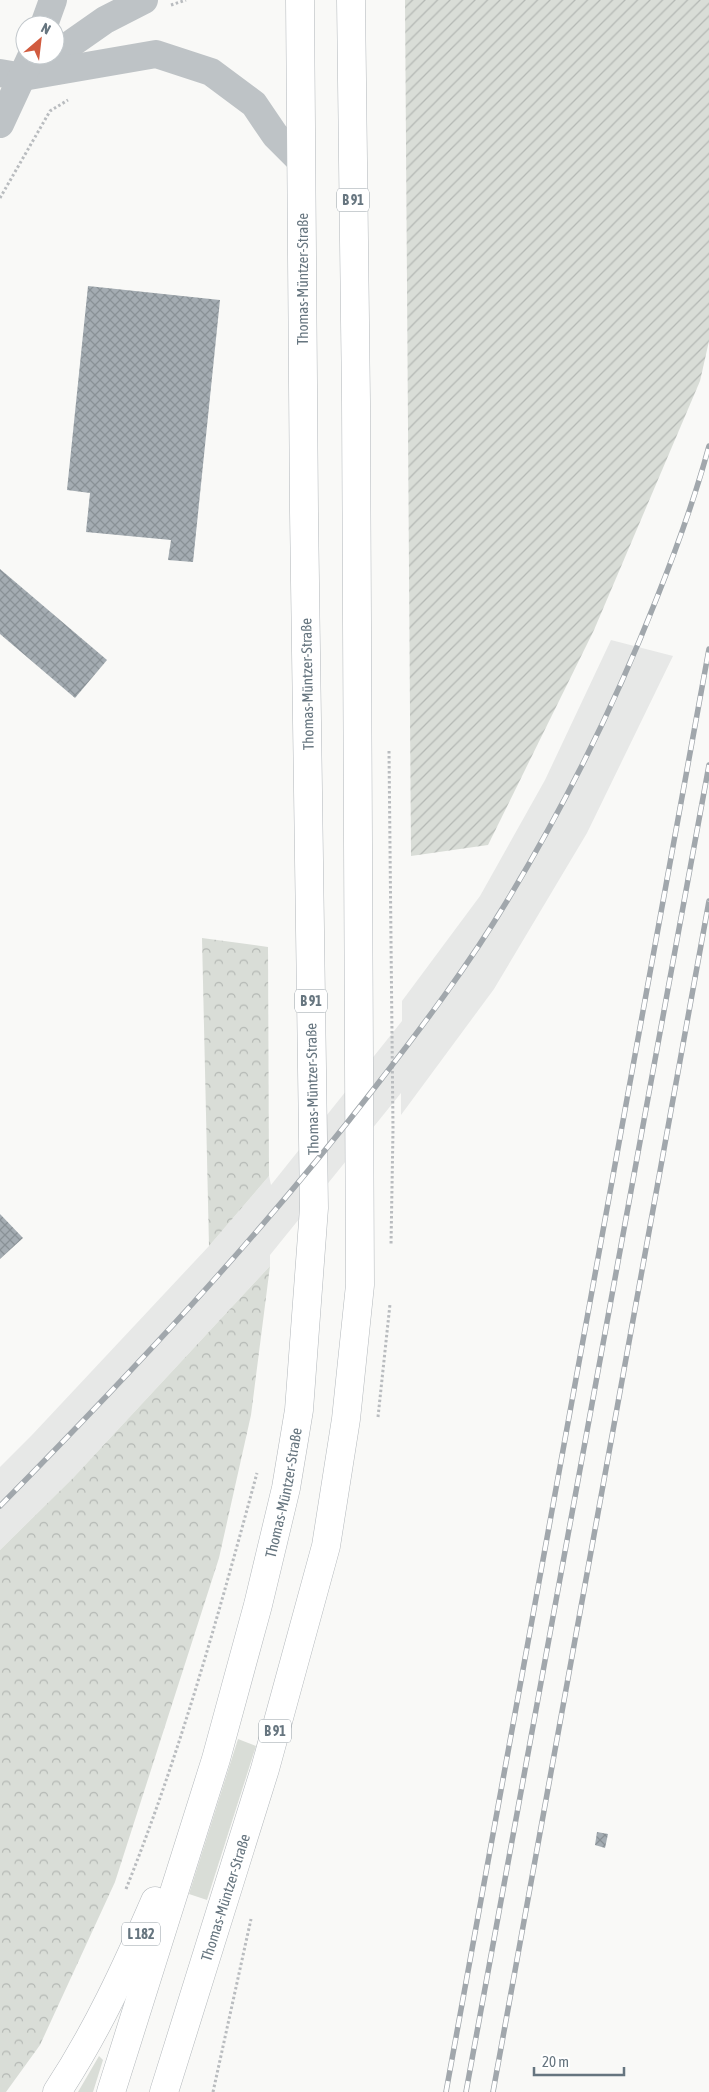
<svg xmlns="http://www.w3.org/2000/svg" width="709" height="2092" font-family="'Asap Condensed',sans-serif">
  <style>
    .built { fill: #e7e8e7 }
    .green { fill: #d9ddd7 }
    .forest { fill: url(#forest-crowns) }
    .garden { fill: url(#garden-furrows) }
    .building { fill: url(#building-cross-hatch) }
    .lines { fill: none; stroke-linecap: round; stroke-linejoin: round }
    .major-casing { stroke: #b2b7bb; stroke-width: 29 }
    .path { stroke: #b9bcbf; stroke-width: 3; stroke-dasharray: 2.5 2.5; stroke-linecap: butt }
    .minor { stroke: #bec3c6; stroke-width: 28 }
    .major { stroke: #fff; stroke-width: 28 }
    .rail-casing { stroke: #a1a7ac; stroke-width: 5.5 }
    .rail { stroke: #fff; stroke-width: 4; stroke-dasharray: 11; stroke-linecap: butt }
    .labels { text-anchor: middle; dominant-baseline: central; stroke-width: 5; stroke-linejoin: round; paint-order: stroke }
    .shield { fill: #fff; stroke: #949ea5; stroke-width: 1 }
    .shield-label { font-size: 14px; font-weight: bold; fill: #66757f }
    .street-label { font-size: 15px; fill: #66757f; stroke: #fff }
  </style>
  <defs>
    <pattern id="forest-crowns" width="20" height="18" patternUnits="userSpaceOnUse" patternTransform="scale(1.25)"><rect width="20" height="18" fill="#d9ddd7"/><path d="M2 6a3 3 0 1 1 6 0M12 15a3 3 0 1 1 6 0" fill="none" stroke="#b4b8b4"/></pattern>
    <pattern id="garden-furrows" width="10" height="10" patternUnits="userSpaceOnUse" patternTransform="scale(1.25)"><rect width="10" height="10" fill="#d9ddd7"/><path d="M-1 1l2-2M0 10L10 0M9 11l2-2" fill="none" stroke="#b4b8b4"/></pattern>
    <pattern id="building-cross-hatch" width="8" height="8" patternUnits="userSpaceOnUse" patternTransform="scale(1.25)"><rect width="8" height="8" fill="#a4acb2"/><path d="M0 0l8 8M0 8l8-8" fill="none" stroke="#899196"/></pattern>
  </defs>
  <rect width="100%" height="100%" fill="#f9f9f7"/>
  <polygon class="built" points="611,640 673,656 587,833 494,989 401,1115 401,1093 270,1255 270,1266 73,1478 0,1550 0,1467 32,1435 209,1246 269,1176 271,1185 402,1021 402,1001 480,896 545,780"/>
  <g class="green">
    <polygon points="238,1739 256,1746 207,1900 189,1894"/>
    <polygon points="99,2056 103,2060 93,2092 78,2092"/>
  </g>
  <g class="forest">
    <polygon points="202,938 268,947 269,1176 209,1246"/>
    <polygon points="270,1266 251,1415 219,1558 115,1882 40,2045 6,2092 0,2092 0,1550 73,1478"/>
  </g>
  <polygon class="garden" points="405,0 709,0 709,341 700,381 594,630 488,845 411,856"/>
  <g class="building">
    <polygon points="88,286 220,300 193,562 168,560 171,540 86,532 90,493 67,490"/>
    <polygon points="0,569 107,660 75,698 0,634"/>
    <polygon points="0,1214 23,1238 0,1259"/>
    <polygon points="597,1832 608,1834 605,1848 595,1845"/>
  </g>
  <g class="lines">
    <g class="major-casing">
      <g id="major">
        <path d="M57,2092c40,-61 69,-124 98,-191"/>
        <path id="s1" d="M111,2092l105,-333 42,-154 28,-117 13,-78 15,-202 -10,-696 -4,-512"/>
        <path id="s2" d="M164,2092l101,-323 61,-223 20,-127 14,-134 -4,-884 -5,-401"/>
      </g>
    </g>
    <g class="path">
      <polyline points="171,5 186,0"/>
      <polyline points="0,198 50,111 68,100"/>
      <polyline points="389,751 393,1129 391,1245"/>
      <polyline points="378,1417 390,1304"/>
      <path d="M126,1889c54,-135 93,-276 131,-416"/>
      <polyline points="213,2092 251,1919"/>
    </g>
    <g class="minor">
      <polyline points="44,25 53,0"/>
      <polyline points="55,55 105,20 144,0"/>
      <polyline points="0,73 23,77 156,54 211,72 254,104 275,135 301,161"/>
      <polyline points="0,124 32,55"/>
    </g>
    <use href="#major" class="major"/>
    <g class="rail-casing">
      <g id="rail">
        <path d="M0,1506c132,-134 261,-271 376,-420 46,-59 92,-120 131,-185 58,-96 108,-197 149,-301 20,-50 39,-102 53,-154"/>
        <polyline points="446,2092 709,649"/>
        <polyline points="466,2092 709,765"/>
        <polyline points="493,2092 709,901"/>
      </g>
    </g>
    <use href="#rail" class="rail"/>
  </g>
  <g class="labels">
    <g class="shield">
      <rect x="337" y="188.5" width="32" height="23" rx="4"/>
      <rect x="295" y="989.5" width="32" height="23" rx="4"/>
      <rect x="259" y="1719.5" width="32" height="23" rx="4"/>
      <rect x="122" y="1922.5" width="38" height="23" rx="4"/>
    </g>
    <g class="shield-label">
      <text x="353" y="200">B 91</text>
      <text x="311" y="1001">B 91</text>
      <text x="275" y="1731">B 91</text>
      <text x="141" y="1934">L 182</text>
    </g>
    <g class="street-label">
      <text transform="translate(302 279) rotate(-90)">Thomas-Müntzer-Straße</text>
      <text transform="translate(307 684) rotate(-91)">Thomas-Müntzer-Straße</text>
      <text transform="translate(312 1089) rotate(-91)">Thomas-Müntzer-Straße</text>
      <text stroke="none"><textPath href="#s1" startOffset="624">Thomas-Müntzer-Straße</textPath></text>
      <text stroke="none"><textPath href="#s2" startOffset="204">Thomas-Müntzer-Straße</textPath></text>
    </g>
  </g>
  <g transform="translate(40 40) rotate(28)"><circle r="24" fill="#ffffff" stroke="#c2c8cc"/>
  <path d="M0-4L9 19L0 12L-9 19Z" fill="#d15b3f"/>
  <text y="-8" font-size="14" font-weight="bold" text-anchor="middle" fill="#66757f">N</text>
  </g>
  <path d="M534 2067v8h90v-8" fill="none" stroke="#66757f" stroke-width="2.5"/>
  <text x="542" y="2067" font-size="15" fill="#66757f" stroke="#ffffff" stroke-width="4" paint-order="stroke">20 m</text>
</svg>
